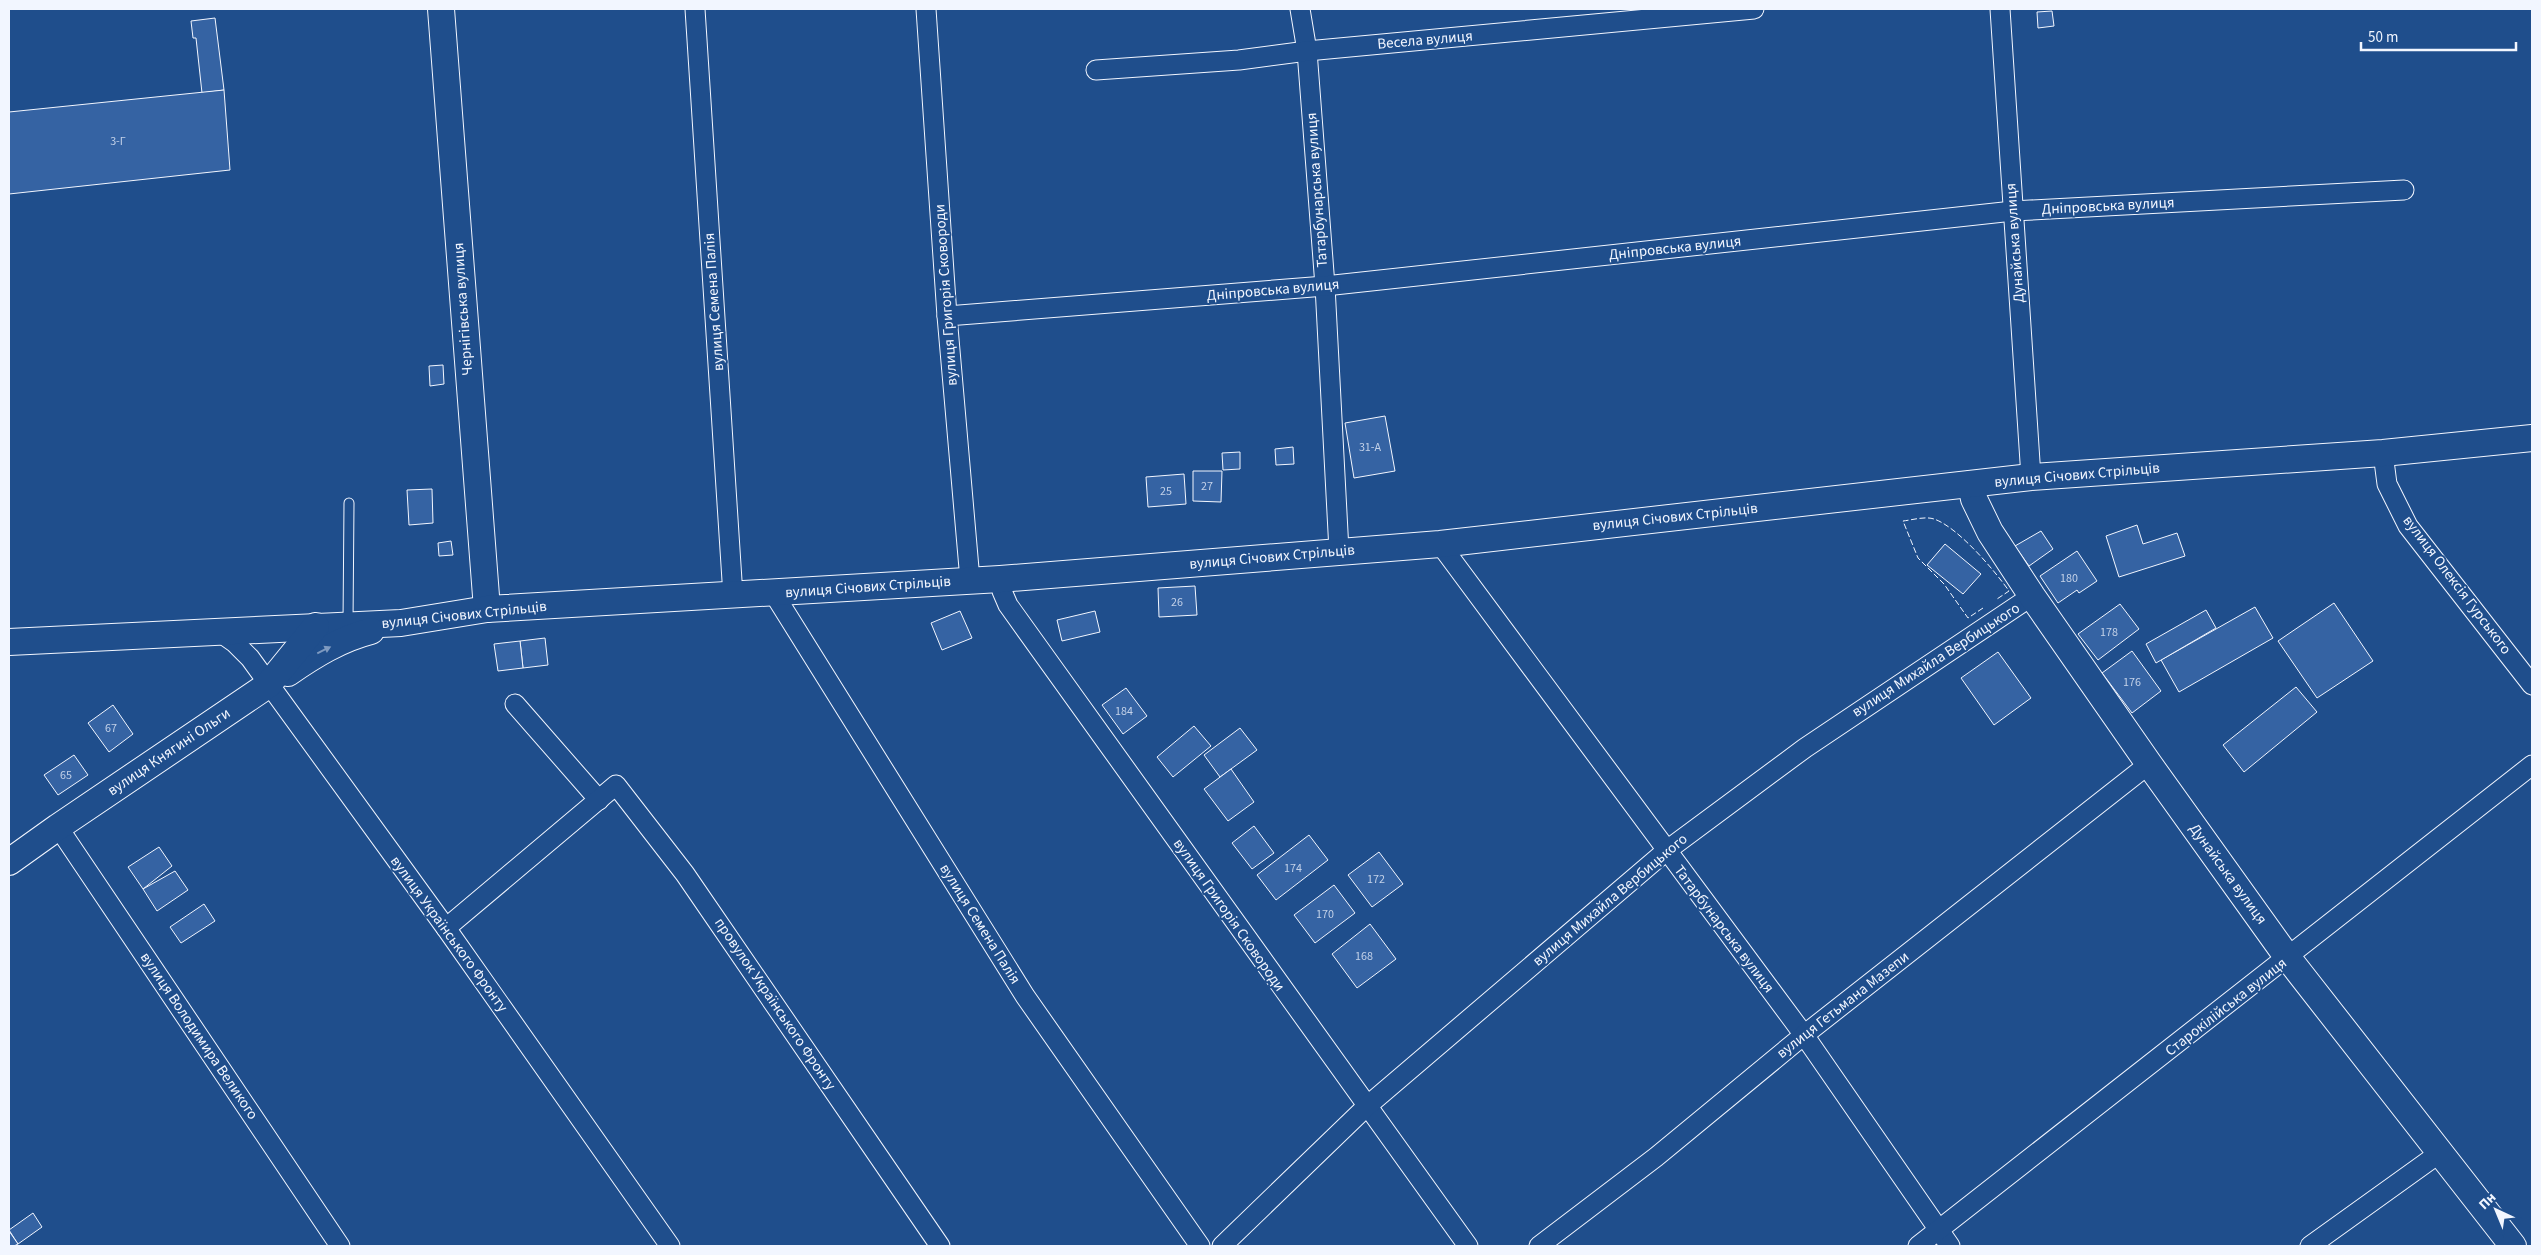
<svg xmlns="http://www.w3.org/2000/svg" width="2541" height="1255" font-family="'Source Sans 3',sans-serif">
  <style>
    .building { fill: #3563a3; stroke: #f2f6ff }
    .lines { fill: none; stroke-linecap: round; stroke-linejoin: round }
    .lane-casing { stroke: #f2f6ff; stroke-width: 11 }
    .street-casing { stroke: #f2f6ff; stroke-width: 21 }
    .secondary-casing { stroke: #f2f6ff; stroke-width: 28 }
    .lane { stroke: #1f4e8c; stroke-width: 9 }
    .street { stroke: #1f4e8c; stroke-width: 19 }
    .secondary { stroke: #1f4e8c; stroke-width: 26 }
    .fence { stroke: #f2f6ff; stroke-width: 1; stroke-dasharray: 6 2.5; stroke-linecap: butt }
    .oneway { fill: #7e9ac0 }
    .labels { text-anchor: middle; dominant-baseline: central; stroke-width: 4; stroke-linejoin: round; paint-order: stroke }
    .number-label { font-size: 12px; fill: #c3d1e8 }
    .street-label { font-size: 15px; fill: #f2f6ff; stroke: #1f4e8c }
  </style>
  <rect width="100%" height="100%" fill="#1f4e8c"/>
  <g class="building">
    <polygon points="2052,11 2054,26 2038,28 2037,12"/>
    <polygon points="215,18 224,90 202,93 196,38 193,38 191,21"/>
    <polygon points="224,90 230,170 9,194 9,112"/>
    <polygon points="443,365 444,384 430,386 429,366"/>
    <polygon points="1385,416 1395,471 1354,478 1345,423"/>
    <polygon points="1293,447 1294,464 1276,465 1275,449"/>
    <polygon points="1240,452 1240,469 1223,470 1222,453"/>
    <polygon points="1193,471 1222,471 1221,502 1193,501"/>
    <polygon points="1184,474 1186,504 1148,507 1146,477"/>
    <polygon points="432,489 433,523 409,525 407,490"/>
    <polygon points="2137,525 2143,544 2177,533 2185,556 2119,577 2106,536"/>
    <polygon points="2041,531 2053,549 2029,566 2015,546"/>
    <polygon points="451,541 453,555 439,556 438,543"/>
    <polygon points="1945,544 1981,574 1963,594 1927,565"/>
    <polygon points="2077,551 2097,581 2079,593 2077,590 2058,603 2040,576"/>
    <polygon points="1195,586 1197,615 1159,617 1158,588"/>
    <polygon points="2334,603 2373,661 2317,698 2278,641"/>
    <polygon points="2120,604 2139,629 2098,660 2078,634"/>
    <polygon points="2255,607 2273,638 2179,692 2161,660"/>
    <polygon points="2206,610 2216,628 2156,663 2146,644"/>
    <polygon points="960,611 972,638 942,650 931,623"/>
    <polygon points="1095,611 1100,632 1062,641 1057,620"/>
    <polygon points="545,638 548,665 523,668 520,641"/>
    <polygon points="520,641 523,668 498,671 494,644"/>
    <polygon points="2132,651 2161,691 2132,713 2102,673"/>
    <polygon points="1998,652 2031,698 1994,725 1961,678"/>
    <polygon points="2296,687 2317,712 2244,772 2223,745"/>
    <polygon points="1126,688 1147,716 1123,734 1102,705"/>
    <polygon points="113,705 133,734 109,752 88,723"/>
    <polygon points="1194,726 1211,746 1173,777 1157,757"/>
    <polygon points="1240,728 1257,750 1220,777 1204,755"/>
    <polygon points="74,755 88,775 58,795 44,775"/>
    <polygon points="1231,769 1254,802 1228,821 1204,789"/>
    <polygon points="1254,826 1274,853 1252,869 1232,843"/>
    <polygon points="1309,835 1328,860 1276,900 1257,875"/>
    <polygon points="159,847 172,866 143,889 128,867"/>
    <polygon points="1379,852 1403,884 1372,907 1348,875"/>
    <polygon points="175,871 188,890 157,911 143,889"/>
    <polygon points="1334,885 1355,913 1315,943 1294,915"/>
    <polygon points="204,904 215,921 181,943 170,927"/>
    <polygon points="1370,924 1396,959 1357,988 1332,954"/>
    <polygon points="33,1213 42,1227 18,1244 9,1230"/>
    <polygon points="9,1231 18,1244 14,1246 9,1246"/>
  </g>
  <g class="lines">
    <g class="lane-casing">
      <polyline id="lane" points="348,624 349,503"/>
    </g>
    <g class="street-casing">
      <g id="street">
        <polyline points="695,9 733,596"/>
        <polyline points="926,9 947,316 970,580"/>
        <polyline points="1300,9 1307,51 1325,286 1339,551"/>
        <polyline points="2000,9 2031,477"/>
        <polyline points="1096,70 1239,60 1307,51 1754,9"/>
        <polyline points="947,316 1325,286 2013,211 2404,190"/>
        <polyline points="2383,453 2387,484 2408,526 2532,685"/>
        <polyline points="1440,544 1804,1035 1950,1246"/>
        <polyline points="1000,579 1002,591 1008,605 1468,1246"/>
        <polyline points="774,594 1025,996 1200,1246"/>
        <polyline points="218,631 235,643 250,658 446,928 670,1246"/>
        <polyline points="515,704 599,800"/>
        <polyline points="58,827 340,1246"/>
        <polyline points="446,928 616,785 685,874 940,1246"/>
        <polyline points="1222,1246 1366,1107 1666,851 1805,748 2032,596"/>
        <polyline points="1539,1246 1656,1157 1804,1035 2149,764"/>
        <polyline points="1918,1246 2532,765"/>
        <polyline points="2310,1246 2441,1152"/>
      </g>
    </g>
    <g class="secondary-casing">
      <g id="secondary">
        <polyline points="441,9 487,609"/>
        <polyline points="1971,484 1974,499 1990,532 2032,596 2149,764 2288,958 2513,1246"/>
        <polyline points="9,642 401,623 487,609 1000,579 1440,544 2031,477 2383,453 2532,438"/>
        <path d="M288,673c26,-18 52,-34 83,-42"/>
        <polyline points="9,862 58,827 268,685 316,626"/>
      </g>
    </g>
    <use href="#lane" class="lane"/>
    <use href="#street" class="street"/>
    <use href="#secondary" class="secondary"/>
    <path class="fence" d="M1983,608l-15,10 -24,-34 -26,-26 -15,-37c9,-1 22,-5 31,-2 24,8 61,52 75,72l-12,8"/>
  </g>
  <defs><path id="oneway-solid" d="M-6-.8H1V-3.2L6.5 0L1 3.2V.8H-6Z" transform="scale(1.25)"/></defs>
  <use class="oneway" href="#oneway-solid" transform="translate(324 650) rotate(-26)"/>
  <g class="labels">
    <g class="number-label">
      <text x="118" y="141">3-Г</text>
      <text x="1370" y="447">31-А</text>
      <text x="1207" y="486">27</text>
      <text x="1166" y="491">25</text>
      <text x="2069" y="578">180</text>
      <text x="1177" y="602">26</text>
      <text x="2109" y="632">178</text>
      <text x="2132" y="682">176</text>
      <text x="1124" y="711">184</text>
      <text x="111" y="728">67</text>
      <text x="66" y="775">65</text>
      <text x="1293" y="868">174</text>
      <text x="1376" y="879">172</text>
      <text x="1325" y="914">170</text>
      <text x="1364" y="956">168</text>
    </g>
    <g class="street-label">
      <text transform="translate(1425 40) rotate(-5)">Весела вулиця</text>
      <text transform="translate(1317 190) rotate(-94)">Татарбунарська вулиця</text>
      <text transform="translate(2108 206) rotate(-3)">Дніпровська вулиця</text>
      <text transform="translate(2015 243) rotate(-94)">Дунайська вулиця</text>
      <text transform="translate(1675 248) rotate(-6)">Дніпровська вулиця</text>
      <text transform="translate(1273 290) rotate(-5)">Дніпровська вулиця</text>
      <text transform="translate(946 295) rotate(-94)">вулиця Григорія Сковороди</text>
      <text transform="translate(714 302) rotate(-94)">вулиця Семена Палія</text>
      <text transform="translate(463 309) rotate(-94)">Чернігівська вулиця</text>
      <text transform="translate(2077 475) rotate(-5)">вулиця Січових Стрільців</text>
      <text transform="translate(1675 517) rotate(-6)">вулиця Січових Стрільців</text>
      <text transform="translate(1272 557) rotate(-5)">вулиця Січових Стрільців</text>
      <text transform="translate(2457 585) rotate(53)">вулиця Олексія Гурського</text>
      <text transform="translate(868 587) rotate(-4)">вулиця Січових Стрільців</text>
      <text transform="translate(464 615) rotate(-6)">вулиця Січових Стрільців</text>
      <text transform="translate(1936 660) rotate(-33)">вулиця Михайла Вербицького</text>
      <text transform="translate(169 752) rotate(-34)">вулиця Княгині Ольги</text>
      <text transform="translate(2228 874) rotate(54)">Дунайська вулиця</text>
      <text transform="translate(1610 900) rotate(-40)">вулиця Михайла Вербицького</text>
      <text transform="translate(1229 915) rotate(55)">вулиця Григорія Сковороди</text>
      <text transform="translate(980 924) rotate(58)">вулиця Семена Палія</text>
      <text transform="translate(1724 929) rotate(53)">Татарбунарська вулиця</text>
      <text transform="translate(449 934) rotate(54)">вулиця Українського Фронту</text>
      <text transform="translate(775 1004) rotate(56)">провулок Українського Фронту</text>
      <text transform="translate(1843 1005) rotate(-38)">вулиця Гетьмана Мазепи</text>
      <text transform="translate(2226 1007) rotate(-38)">Старокілійська вулиця</text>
      <text transform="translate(199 1036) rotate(56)">вулиця Володимира Великого</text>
    </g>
  </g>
  <rect width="2541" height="1255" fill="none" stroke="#f2f6ff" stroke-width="20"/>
  <g transform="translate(2496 1210) rotate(316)" stroke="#1f4e8c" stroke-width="4" paint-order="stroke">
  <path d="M0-4L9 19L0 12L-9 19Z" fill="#f2f6ff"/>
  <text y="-8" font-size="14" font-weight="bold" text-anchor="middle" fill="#f2f6ff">Пн</text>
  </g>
  <path d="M2361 42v8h155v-8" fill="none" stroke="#f2f6ff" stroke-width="2.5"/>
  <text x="2368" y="42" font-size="15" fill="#f2f6ff" stroke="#1f4e8c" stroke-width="4" paint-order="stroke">50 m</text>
</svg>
